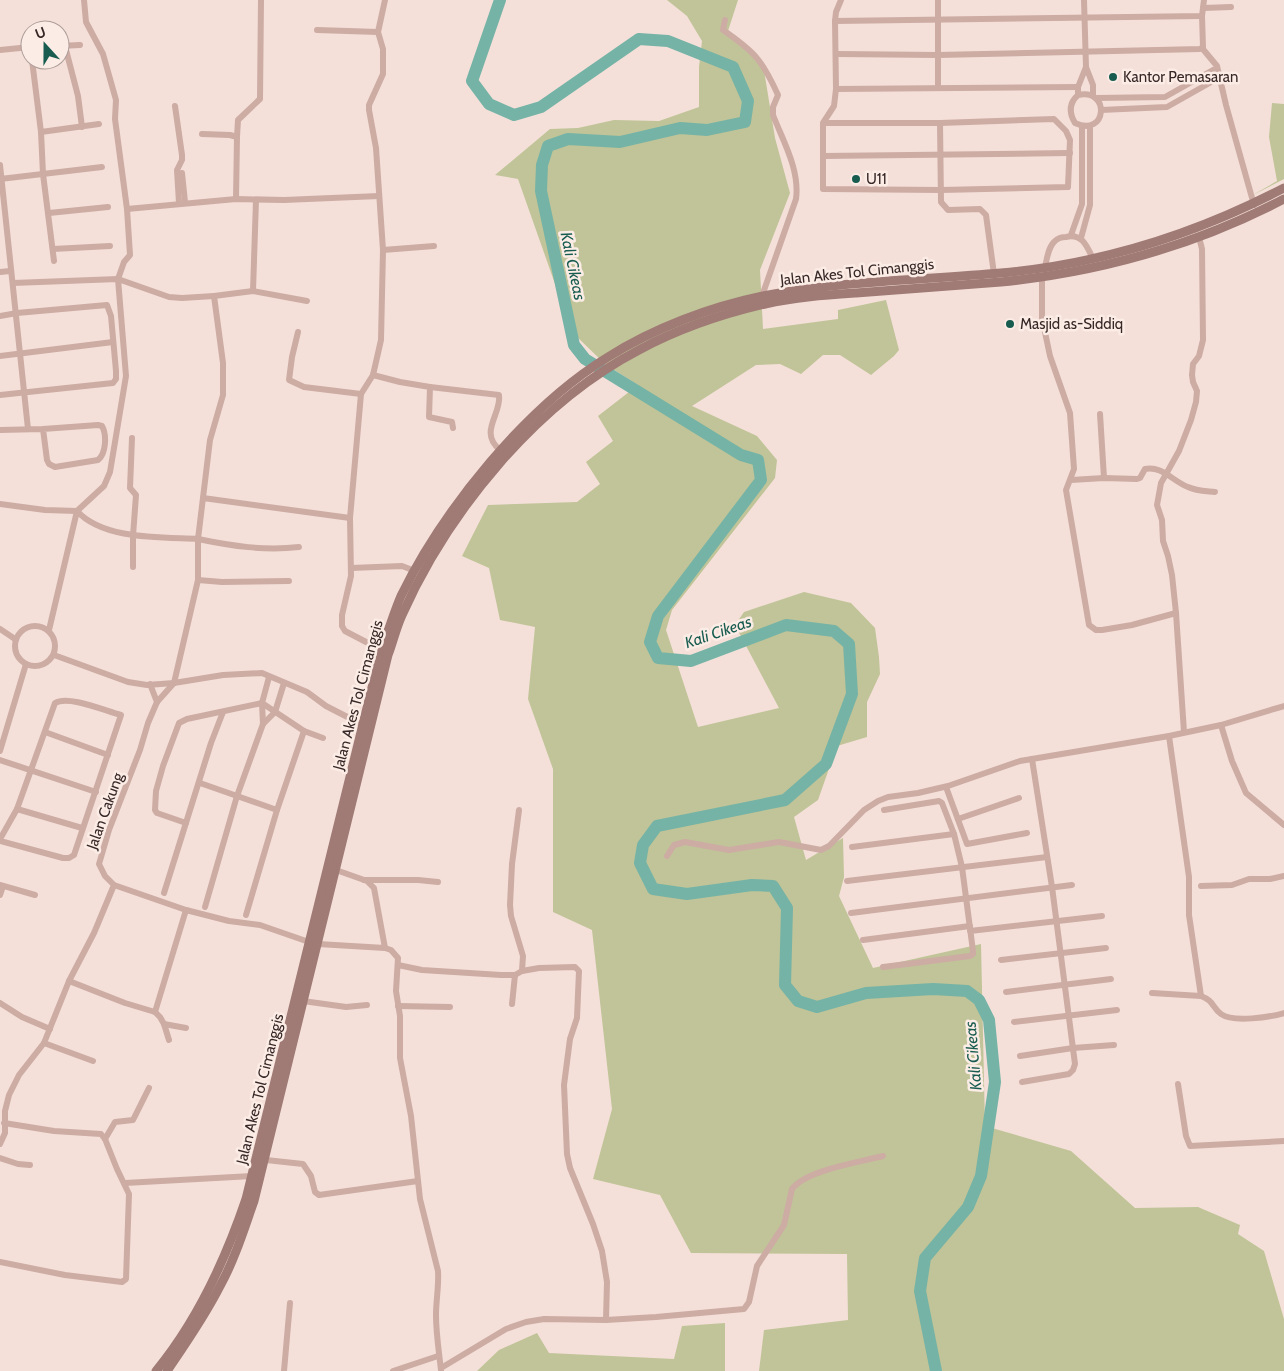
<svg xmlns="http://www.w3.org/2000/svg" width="1284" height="1371" font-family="Cabin,sans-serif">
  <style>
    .green { fill: #c0c498 }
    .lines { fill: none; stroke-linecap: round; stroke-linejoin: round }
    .river { stroke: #75b3a6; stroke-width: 12 }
    .minor { stroke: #cdaca4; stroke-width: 6 }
    .secondary { stroke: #a07a75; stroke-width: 9 }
    .poi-dot { fill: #185c50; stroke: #fbece6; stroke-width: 2 }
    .labels { text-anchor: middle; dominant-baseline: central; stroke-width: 5; stroke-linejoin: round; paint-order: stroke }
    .poi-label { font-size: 15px; fill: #372726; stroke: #fbece6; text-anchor: start }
    .street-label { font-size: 15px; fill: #372726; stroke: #fbece6 }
    .water-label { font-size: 16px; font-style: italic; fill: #185c50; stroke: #fbece6 }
  </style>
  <rect width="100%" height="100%" fill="#f4e0d9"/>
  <g class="green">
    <polygon points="667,0 738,0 727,34 763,64 775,138 790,193 760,270 763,329 838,319 838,310 886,300 899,350 894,356 871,375 840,355 823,355 801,374 780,364 756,365 692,406 757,436 777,460 775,478 672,610 666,630 698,727 779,708 735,625 744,612 804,592 851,603 875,628 879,657 880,674 867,702 867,737 837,746 818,800 794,817 806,860 843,838 844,877 839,896 873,968 981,944 985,1126 1071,1151 1135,1208 1198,1207 1240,1225 1238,1234 1264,1251 1284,1319 1284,1371 759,1371 764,1330 848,1320 847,1254 691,1253 660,1195 593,1179 612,1109 592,930 553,912 553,769 528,699 535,627 500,620 489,568 462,556 488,505 577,502 600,484 586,462 613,441 598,416 638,385 605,364 572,332 518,179 495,175 550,129 578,128 614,120 659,121 699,107 699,67 702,41 687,16"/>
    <polygon points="1272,103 1284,104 1284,179 1251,196 1277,181 1269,137"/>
    <polygon points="725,1323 725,1371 477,1371 499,1350 537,1333 549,1353 674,1359 682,1326"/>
  </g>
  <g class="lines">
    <polyline class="river" points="500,0 472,81 489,104 514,115 541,107 639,39 668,41 733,67 748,101 745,122 707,130 680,128 620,142 568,139 548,146 542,165 541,191 574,345 585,359 741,455 758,460 761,480 658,616 650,642 658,658 691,661 786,625 834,631 849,644 852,694 826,764 785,800 657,826 643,845 640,863 653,889 687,894 752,885 773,886 787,908 785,985 798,1001 817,1007 866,993 933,989 967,991 979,1000 989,1020 995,1082 981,1176 968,1207 925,1258 920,1291 936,1371"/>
    <g class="minor">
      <polyline points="1084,0 1086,67 1093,85 1093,95"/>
      <polyline points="1203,8 1231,7"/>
      <path d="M725,20l-2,10c32,22 39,30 55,65l-5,12v8c10,26 27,55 23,84l-34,97"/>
      <polyline points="835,21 1202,16 1204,0"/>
      <polyline points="317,30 378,32"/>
      <polyline points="60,46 80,45"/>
      <polyline points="65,46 78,96 82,127"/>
      <polyline points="1202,48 1217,66 1226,105 1254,205"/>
      <polyline points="0,50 30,47"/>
      <polyline points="836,54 938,55 1200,49 1203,47 1202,16"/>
      <polyline points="32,60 41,132 43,174 54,261"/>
      <polyline points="938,88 938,0"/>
      <polyline points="836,89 1078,87"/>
      <path d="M1078,95c33,-7 29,43 -3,28 -6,-10 -6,-20 3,-28v-8l8,-20"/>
      <polyline points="1096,98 1165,97 1213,70"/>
      <polyline points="175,106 182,155 182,160 177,170 179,203"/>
      <polyline points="1101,110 1167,107 1213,81"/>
      <polyline points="823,123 940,123 1054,119 1066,131 1070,140 1068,187 941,190 823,189 823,123 834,106 836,89 835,21 836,12 841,0"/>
      <polyline points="940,123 941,202 948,210 980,209 986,215 994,274"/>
      <polyline points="41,132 99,124"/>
      <polyline points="202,134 230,135 237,137 236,199"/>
      <polyline points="237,137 238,120 260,99 261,0"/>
      <polyline points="823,156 1070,153"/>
      <polyline points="0,165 28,429"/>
      <polyline points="182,173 185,202"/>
      <polyline points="0,179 102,167"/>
      <polyline points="127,209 236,199 284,200 379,196"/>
      <polyline points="49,213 108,207"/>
      <polyline points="1071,235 1082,204 1082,126"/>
      <polyline points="1081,238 1090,205 1090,127"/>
      <polyline points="53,249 110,246"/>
      <polyline points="383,250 434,246"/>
      <path d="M1045,267c2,-8 3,-20 10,-26 3,-3 7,-4 11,-4 16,-4 21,9 27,22"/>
      <polyline points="0,272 10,271"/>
      <polyline points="1042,277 1042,318 1050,356 1070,413 1074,469 1066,490 1089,625 1096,630 1102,630 1132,625 1176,613 1184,732"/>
      <polyline points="13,283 118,279 169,297 182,298 214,296"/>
      <polyline points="253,291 256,200"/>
      <polyline points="0,316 17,313 107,305 111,316 116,371 116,379 113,383 0,395"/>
      <polyline points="298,332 292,357 289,380 304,387 361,394"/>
      <polyline points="0,356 113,342"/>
      <polyline points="373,375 400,382 430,387 429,417 452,422 453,428"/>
      <path d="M430,387l69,8c3,19 -21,37 1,55"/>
      <polyline points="1100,414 1104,478"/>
      <path d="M0,430l43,-1 4,31 2,4 6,3 43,-7c8,-6 9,-25 4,-34l-4,-1 -55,4"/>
      <polyline points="132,438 130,488 136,495 133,536 133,567"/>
      <path d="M1071,480l33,-2 33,1 3,-1 5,-9c16,-4 29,13 43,18 8,4 18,4 27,5"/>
      <polyline points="203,498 350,518"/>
      <path d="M0,504l45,6 32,1c26,29 85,26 121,28l12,-99 13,-45v-32l-9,-67 39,-5 54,10"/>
      <polyline points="351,568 402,566 415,571"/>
      <polyline points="198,580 222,582 289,581"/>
      <polyline points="1176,613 1172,575 1168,556 1163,541 1162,520 1157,505 1161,483 1179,451 1191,420 1196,402 1197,391 1193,382 1192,375 1193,364 1199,356 1203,340 1202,249 1199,237"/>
      <circle cx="35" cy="646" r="20"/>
      <polyline points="0,629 15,639"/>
      <polyline points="49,630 77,511 104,486 110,472 126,376 118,279 124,262 130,255 127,209 115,119 116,100 103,54 86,22 84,0"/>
      <polyline points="382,647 368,643 345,631 342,626 342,615 351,576 350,518 361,394 373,375 381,340 383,250 376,148 369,110 369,105 383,74 383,49 378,32 385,0"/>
      <polyline points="54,655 128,682 147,685 174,683 223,675 262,673 307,692 326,706 363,725"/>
      <polyline points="150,684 157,702"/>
      <polyline points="263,724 275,712 284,683"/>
      <polyline points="1221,725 1232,761 1246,793 1284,825"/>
      <polyline points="45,732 108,755"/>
      <path d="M1169,736l20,141v38l12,81c13,5 11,11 20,18 12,9 50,3 63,-1"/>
      <polyline points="0,751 26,664"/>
      <polyline points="0,760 96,792"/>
      <polyline points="200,783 277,810"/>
      <polyline points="946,787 967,844 1027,833"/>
      <polyline points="17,809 82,828"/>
      <polyline points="519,810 512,864 510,905 511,916 523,956 522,971"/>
      <polyline points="958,819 1019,798"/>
      <polyline points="186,823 157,813 155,810 156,791 163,766 179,723 187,719 262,703 304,731 323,738"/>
      <path d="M0,839l17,-30 38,-106c14,-8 50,8 66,12l-47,140 -5,3h-6l-63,-17"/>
      <polyline points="852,847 954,834"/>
      <polyline points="667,856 674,845 685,842 729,850 779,842 821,850 829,846 864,810 878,801 888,797 918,793 948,786 1020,761 1169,736 1221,725 1284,706"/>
      <polyline points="336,870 367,881 374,888 385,948"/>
      <polyline points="364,880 418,880 438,882"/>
      <polyline points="847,881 1047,857"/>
      <polyline points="0,885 35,895"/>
      <polyline points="114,885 186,910 229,921 260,925 309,942"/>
      <polyline points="1201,886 1232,885 1249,879 1270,879 1284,876"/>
      <polyline points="164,893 211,743 223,712"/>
      <polyline points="0,895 3,886"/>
      <polyline points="205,907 237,796 263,724 262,703 269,677"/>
      <polyline points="851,913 1072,885"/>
      <polyline points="246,915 277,810 304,731"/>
      <polyline points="970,931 1102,916"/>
      <polyline points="863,940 970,926"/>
      <path d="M318,944l67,4 6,2 7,8 -2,33 4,25v42l11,58 9,83 18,72c1,15 -2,29 -2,44 0,19 3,37 5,55"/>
      <polyline points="1001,960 1106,948"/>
      <polyline points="398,965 422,970 501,975 515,975 522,971 539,968 575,967 579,971 577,1018 570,1039 564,1085 567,1154 570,1168 593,1224 602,1251 607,1282 606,1320"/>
      <polyline points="883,967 970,956 973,954 973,951 962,867 954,834 942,803 939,801 884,810"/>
      <polyline points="69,981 125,1003 155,1012 160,1017 164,1024 169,1040"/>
      <polyline points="1006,992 1111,979"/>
      <polyline points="1152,993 1201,996"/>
      <polyline points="303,1001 346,1007 367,1005"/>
      <polyline points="0,1003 22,1017 50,1029"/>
      <polyline points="512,1004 515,975"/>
      <polyline points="398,1006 450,1007"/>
      <polyline points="155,1012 186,910"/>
      <polyline points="1014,1022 1117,1010"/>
      <polyline points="164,1024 186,1028"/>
      <polyline points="44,1043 93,1061"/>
      <polyline points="1020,1056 1073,1048 1114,1045"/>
      <polyline points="1022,1082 1069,1074 1073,1070 1075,1064 1052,887 1032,759"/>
      <polyline points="1178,1084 1186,1136 1190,1146 1284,1141"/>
      <polyline points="105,1139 115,1122 133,1120 149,1088"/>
      <path d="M0,1144l5,-11v-22l4,-16 10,-20 25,-32 25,-62 25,-48 20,-48 -9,-9 -6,-12 10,-34 31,-80 8,-27 9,-21 17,-19 24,-103v-41c34,7 66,12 101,8"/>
      <polyline points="0,1158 18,1164 30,1165"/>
      <polyline points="266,1160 303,1164 311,1176 315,1192 319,1195 418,1181"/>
      <polyline points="125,1183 252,1176"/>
      <polyline points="0,1262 65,1275 122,1282 126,1279 129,1194 117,1169 105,1139 101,1134 54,1131 4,1123"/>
      <path d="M441,1368l65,-39 20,-7 18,-3 62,1 50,-3 88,-8 5,-7 8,-36 27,-41 8,-36c14,-19 68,-27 91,-33"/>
      <polyline points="284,1371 290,1303"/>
      <polyline points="393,1371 438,1356"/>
    </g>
    <g class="secondary">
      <path d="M156,1371c42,-51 69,-110 90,-172l136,-552c7,-17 12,-35 19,-51 42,-86 125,-189 207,-239 46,-29 102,-50 155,-61 78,-15 159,-16 238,-23 101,-9 193,-38 283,-85"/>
      <path d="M167,1371c19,-28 38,-55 53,-85 15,-27 24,-57 34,-85l134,-546c5,-13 8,-27 14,-40 47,-105 135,-212 237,-265 39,-21 83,-36 126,-46 30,-7 61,-9 91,-11 49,-4 97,-7 145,-11 99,-10 195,-37 283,-83"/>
    </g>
  </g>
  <g class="poi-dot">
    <circle cx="1113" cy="77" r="5"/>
    <circle cx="856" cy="179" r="5"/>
    <circle cx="1010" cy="324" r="5"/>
  </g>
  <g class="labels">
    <g class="poi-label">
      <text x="1123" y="77">Kantor Pemasaran</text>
      <text x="866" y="179">U11</text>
      <text x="1020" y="324">Masjid as-Siddiq</text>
    </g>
    <g class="street-label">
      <text transform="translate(857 272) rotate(-6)">Jalan Akes Tol Cimanggis</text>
      <text transform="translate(358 695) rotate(-75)">Jalan Akes Tol Cimanggis</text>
      <text transform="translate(105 811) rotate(-70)">Jalan Cakung</text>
      <text transform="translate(260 1089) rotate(-76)">Jalan Akes Tol Cimanggis</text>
    </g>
    <g class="water-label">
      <text transform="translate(573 266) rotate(78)">Kali Cikeas</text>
      <text transform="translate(718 632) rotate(-19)">Kali Cikeas</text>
      <text transform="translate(973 1056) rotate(-95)">Kali Cikeas</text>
    </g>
  </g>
  <g transform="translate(45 45) rotate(339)"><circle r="24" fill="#fbece6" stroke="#ad9d99"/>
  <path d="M0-4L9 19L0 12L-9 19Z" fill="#185c50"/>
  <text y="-8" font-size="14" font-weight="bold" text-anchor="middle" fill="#372726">U</text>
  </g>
</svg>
